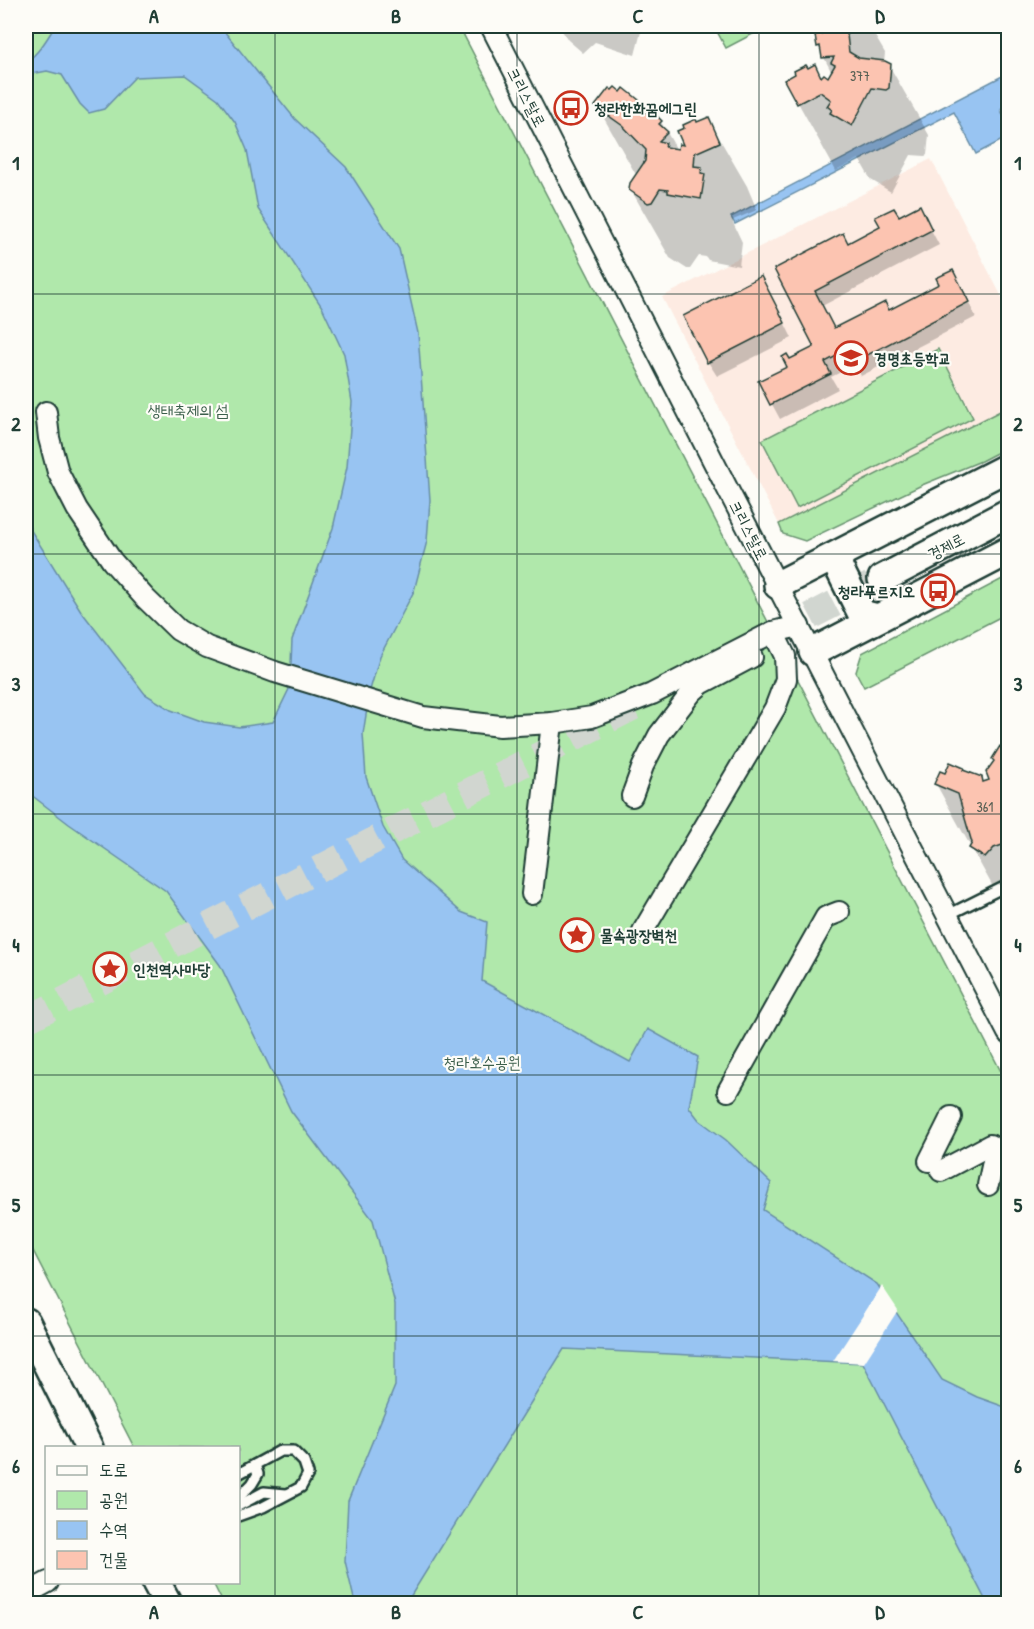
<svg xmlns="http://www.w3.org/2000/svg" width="1034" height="1629" font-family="'Patrick Hand','Poor Story',sans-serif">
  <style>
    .built { fill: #fdebe2 }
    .green { fill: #b0e8ab; stroke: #689270; stroke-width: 1.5 }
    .water { fill: #98c4f2; stroke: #688ea6; stroke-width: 1.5 }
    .pier { fill: #fdfcf7 }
    .shadow { fill: #0003 }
    .building { fill: #fcc4b1; stroke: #1f3d34; stroke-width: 1.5 }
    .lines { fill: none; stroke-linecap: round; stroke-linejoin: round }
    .secondary-tunnel { stroke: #d1d6d0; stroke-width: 27; stroke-dasharray: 27 14; stroke-linecap: butt }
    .lane-casing { stroke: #1f3d34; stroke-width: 14 }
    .street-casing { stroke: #1f3d34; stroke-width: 24 }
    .secondary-casing { stroke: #1f3d34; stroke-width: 32 }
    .lane { stroke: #fdfcf7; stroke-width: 9 }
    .street { stroke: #fdfcf7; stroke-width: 20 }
    .secondary { stroke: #fdfcf7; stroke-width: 27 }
    .grid { fill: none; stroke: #1f3d34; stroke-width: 1.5; stroke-opacity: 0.55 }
    .labels { text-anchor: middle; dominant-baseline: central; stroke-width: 4.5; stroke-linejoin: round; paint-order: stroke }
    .number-label { font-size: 14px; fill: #565f53 }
    .street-label { font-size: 16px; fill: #1f3d34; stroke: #fdfcf7 }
    .poi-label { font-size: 16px; font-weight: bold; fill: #1f3d34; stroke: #fdfcf7; text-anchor: start }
    .park-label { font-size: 16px; fill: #3c5f4c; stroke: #fdfcf7 }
    .neatline { fill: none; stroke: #1f3d34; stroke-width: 2 }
    .grid-label { font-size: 20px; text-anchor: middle; font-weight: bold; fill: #1f3d34 }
  </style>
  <rect width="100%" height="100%" fill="#fdfcf7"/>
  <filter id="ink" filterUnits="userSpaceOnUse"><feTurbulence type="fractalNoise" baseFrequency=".0167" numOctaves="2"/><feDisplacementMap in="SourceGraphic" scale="12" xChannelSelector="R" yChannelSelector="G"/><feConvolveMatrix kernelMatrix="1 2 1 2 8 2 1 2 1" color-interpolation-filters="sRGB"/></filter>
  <g filter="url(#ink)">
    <polygon class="built" points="931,159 1008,309 1008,407 779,524 662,297"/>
    <g class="green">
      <polygon points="26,26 459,26 1008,1085 1008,1603 223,1603 213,1583 238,1582 238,1448 134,1447 26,1237"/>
      <polygon points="714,26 768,26 726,48"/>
      <polygon points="938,349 973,418 797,508 762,440"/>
      <polygon points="1008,407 1008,447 981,461 922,485 805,541 783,534 779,524"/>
      <polygon points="1008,576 1008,613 864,687 856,672 862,653"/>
    </g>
    <g class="water">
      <path d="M55,26h165l75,93 51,48 53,82 19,84 12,167 -3,41 -13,50 -34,65 -10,34 -7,44 3,43 17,50 19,33 59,52 26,10 -5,59 148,81 18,-33 50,28 -9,50 10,13 27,20 45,43 -8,27 114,74 65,96 35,17 31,11v195h-21l-124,-240 -299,-14 -157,253v1h-52l-10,-42 3,-60 47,-115v-82l-22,-84 -82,-109 -71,-146 -54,-74 -97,-67 -43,-33v-278l4,16 51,82 64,83 26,16 33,12 35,5 34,-5 17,-35 2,-47 41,-112 14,-61 5,-65 -8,-48 -22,-47 -64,-98 -11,-59 -12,-28 -17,-23 -33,-24 -50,2 -31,32 -15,4 -9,-9 -18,-29 -15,-4 -21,4v-13c13,-9 21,-23 29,-36z"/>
      <polygon points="1008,73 1008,101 1004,104 1001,110 1004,117 1008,120 1008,137 976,154 954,112 735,224 731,217"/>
    </g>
    <polygon class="pier" points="882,1286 898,1310 864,1363 833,1361"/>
    <g class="shadow">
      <polygon points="559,26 639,26 639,28 641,32 635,55 595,42 583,53 568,40"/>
      <polygon points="817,26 869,26 885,53 884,63 890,67 929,135 927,155 925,156 911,155 891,192 871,180 859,159 836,171 786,81 822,80 829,79 832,73 818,46 821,36"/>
      <polygon points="597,106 648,109 652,117 654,115 661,122 677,150 685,147 697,124 708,119 747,186 757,210 733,220 733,223 742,242 739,266 708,260 706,257 699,256 690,269 687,269 670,258 630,188 638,175 635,173"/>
      <polygon points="899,218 927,222 939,245 822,306 834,330 960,286 976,317 861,376 855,365 831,377 838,389 780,419 760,382 789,367 789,361 816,348 776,269 847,244"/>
      <polygon points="769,292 792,338 717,376 708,362"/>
      <polygon points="1001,748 1008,754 1008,914 936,784 963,769 965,772 983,783 990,781 995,762"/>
    </g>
    <g class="building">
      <polygon points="815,26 846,26 849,52 859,58 885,61 891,64 889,88 886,90 872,88 852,126 830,113 832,110 827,106 831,100 820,92 797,104 784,80 795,74 794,71 806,65 808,68 815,64 821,77 824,74 828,77 835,65 831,63 834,57 822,58 820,46 817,47 815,35 821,34 820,28 815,28"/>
      <polygon points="615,87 621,92 624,88 649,108 645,112 650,116 654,113 662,121 659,124 668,132 659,141 666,143 665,147 678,149 679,144 683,145 677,131 684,128 683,125 696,119 697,122 709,117 720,142 695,153 694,166 702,167 701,173 705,174 701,199 668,193 668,190 660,189 652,202 648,203 629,190 630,183 645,161 646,150 623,126 595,106 609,88 612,90"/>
      <polygon points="920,205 932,230 815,291 834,328 885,302 889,310 939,284 936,278 953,270 969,302 852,363 846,351 825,362 831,374 770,405 758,381 787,367 782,357 787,354 790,359 814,347 774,269 843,233 848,243 880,226 875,217 894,208 899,216"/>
      <polygon points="761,276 785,323 707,363 683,316"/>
      <polygon points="1000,746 1008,752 1008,843 994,848 985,858 969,848 972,843 958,794 934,784 940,771 945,773 950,762 964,768 963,770 982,777 983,782 989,780 986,772 994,761 992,759"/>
    </g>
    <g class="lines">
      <g class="secondary-tunnel">
        <polyline points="774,635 882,579"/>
        <polyline points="26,1020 633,707"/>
      </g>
      <g class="lane-casing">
        <g id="lane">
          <polyline points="948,915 1008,885"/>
          <polyline points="238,1474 280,1451 293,1451 304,1462 308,1474 301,1487 263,1507 238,1516"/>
          <polyline points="238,1498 252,1484 258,1474 255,1465"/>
          <polyline points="238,1506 264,1492 286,1494"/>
        </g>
      </g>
      <g class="street-casing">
        <g id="street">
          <polyline points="491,26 726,486 1008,1033"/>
          <polyline points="46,412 49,438 58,472 77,509 112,561 145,598 178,630 207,647 275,672 423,717 500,726 552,723 592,717 652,694 773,632 799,626"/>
          <polyline points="632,796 643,766 659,735 692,692 701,684 752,657"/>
          <polyline points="532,894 552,723"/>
          <polyline points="643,931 775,708 786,679 785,656 773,632"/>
          <polyline points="728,1091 826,917 839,912"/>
          <polyline points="929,1161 951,1117"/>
          <polyline points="941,1171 990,1145"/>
          <polyline points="988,1185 995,1152"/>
          <polyline points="26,1594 48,1582"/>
        </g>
      </g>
      <g class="secondary-casing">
        <g id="secondary">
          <polyline points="840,554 838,566 862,614 878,618"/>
          <polyline points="882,579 1008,513"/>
          <polyline points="778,585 1008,467"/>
          <polyline points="813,652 1008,551"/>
          <polyline points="26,1322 89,1448"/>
          <polyline points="156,1582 168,1604"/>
        </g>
      </g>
      <use href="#lane" class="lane"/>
      <use href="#street" class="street"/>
      <use href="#secondary" class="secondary"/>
    </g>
  </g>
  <path class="grid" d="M275,26v1578M517,26v1578M759,26v1578M26,294h982M26,554h982M26,814h982M26,1075h982M26,1336h982"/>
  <defs>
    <g id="bus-ring" transform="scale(1.725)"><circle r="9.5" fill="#fdfcf7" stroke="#c8321e" stroke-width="1.5"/><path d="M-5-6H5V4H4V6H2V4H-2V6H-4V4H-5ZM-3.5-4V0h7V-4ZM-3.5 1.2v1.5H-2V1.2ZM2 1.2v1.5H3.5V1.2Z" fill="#c8321e"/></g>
    <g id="school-ring" transform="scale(1.725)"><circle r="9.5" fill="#fdfcf7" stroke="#c8321e" stroke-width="1.5"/><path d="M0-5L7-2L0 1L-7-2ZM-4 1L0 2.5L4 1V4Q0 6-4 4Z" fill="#c8321e"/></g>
    <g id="sight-ring" transform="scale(1.725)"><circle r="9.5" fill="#fdfcf7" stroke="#c8321e" stroke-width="1.5"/><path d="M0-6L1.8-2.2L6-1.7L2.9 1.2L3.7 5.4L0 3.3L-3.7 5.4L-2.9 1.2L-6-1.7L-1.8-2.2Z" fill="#c8321e"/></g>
  </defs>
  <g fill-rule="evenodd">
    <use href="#bus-ring" x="571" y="108"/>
    <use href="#school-ring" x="851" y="358"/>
    <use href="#bus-ring" x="938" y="591"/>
    <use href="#sight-ring" x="577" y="935"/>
    <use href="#sight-ring" x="110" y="969"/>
  </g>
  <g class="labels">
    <g class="number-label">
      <text x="860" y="75">377</text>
      <text x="985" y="806">361</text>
    </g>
    <g class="street-label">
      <text transform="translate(527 97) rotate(63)">크리스탈로</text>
      <text transform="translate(749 530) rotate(63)">크리스탈로</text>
      <text transform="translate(946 546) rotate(-28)">경제로</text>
    </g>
    <g class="poi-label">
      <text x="594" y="108">청라한화꿈에그린</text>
      <text x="874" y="358">경명초등학교</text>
      <text x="915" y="591" text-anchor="end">청라푸르지오</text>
      <text x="600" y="935">물속광장벽천</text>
      <text x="133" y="969">인천역사마당</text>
    </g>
    <g class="park-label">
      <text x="188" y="410">생태축제의 섬</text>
      <text x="482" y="1062">청라호수공원</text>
    </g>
  </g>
  <rect width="1034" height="1629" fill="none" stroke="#fdfcf7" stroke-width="66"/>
  <rect x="45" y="1446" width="195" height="138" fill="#fdfcf7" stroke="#a4b0a9" stroke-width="1.5"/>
  <rect x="57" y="1466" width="30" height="9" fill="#fdfcf7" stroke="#a4b0a9" stroke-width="1.5"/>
  <text x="99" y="1476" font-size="18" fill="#1f3d34">도로</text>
  <rect x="57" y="1491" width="30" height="18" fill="#b0e8ab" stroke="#a4b0a9" stroke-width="1.5"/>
  <text x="99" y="1506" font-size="18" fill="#1f3d34">공원</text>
  <rect x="57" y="1521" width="30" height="18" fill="#98c4f2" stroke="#a4b0a9" stroke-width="1.5"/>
  <text x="99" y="1536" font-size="18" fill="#1f3d34">수역</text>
  <rect x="57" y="1551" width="30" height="18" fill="#fcc4b1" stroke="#a4b0a9" stroke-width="1.5"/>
  <text x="99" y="1566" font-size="18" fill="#1f3d34">건물</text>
  <rect x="33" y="33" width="968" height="1563" class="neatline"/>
  <g class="grid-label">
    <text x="154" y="23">A</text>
    <text x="396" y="23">B</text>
    <text x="638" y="23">C</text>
    <text x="880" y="23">D</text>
    <text x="16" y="170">1</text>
    <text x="1018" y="170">1</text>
    <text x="16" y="431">2</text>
    <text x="1018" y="431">2</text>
    <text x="16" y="691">3</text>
    <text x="1018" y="691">3</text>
    <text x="16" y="952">4</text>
    <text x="1018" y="952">4</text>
    <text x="16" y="1212">5</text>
    <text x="1018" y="1212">5</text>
    <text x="16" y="1473">6</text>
    <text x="1018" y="1473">6</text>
    <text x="154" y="1619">A</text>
    <text x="396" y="1619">B</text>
    <text x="638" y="1619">C</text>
    <text x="880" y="1619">D</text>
  </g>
</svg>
